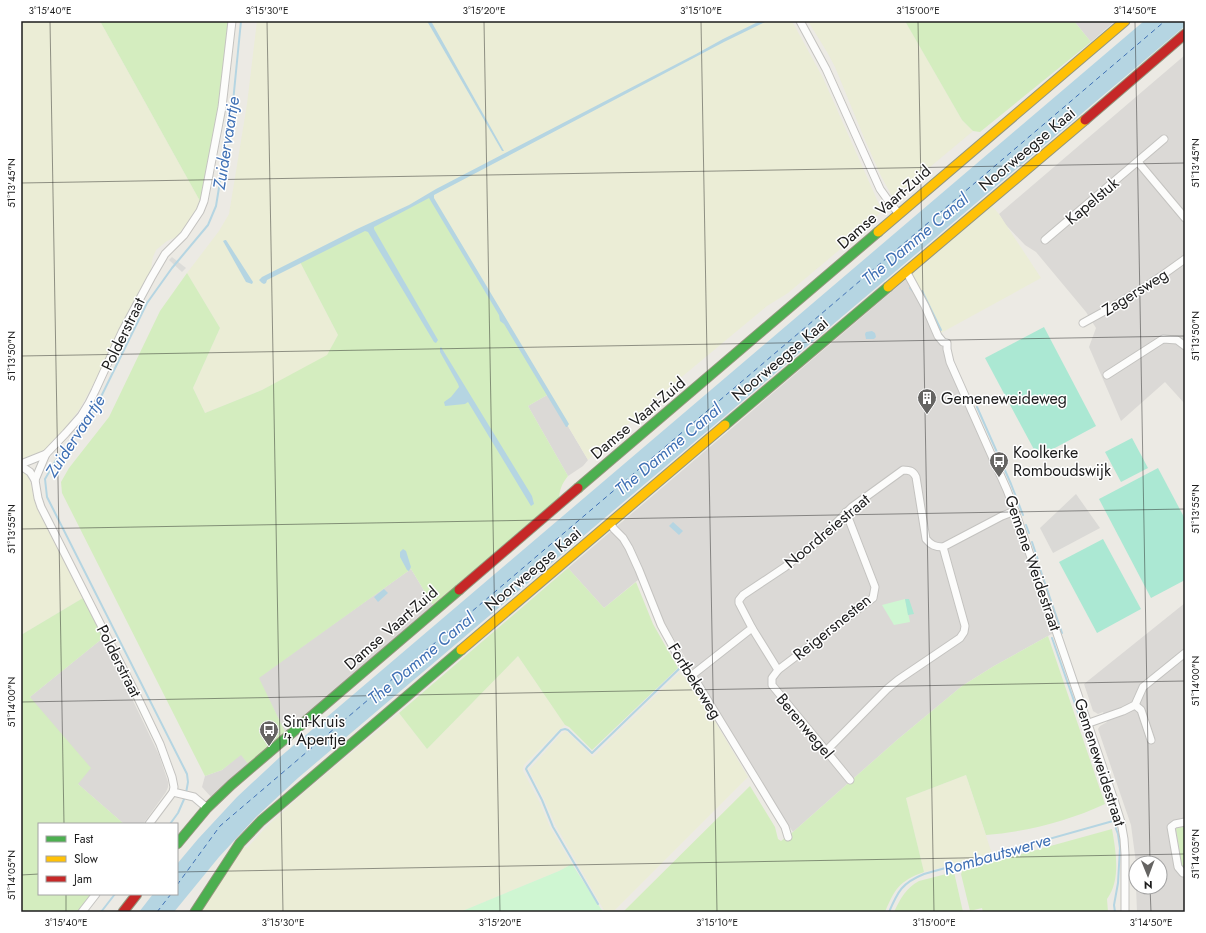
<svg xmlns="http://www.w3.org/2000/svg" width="1206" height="933" font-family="Jost,sans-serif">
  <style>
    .residential { fill: #dbd9d6 }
    .farmland { fill: #ebedd6 }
    .grass { fill: #d4edbf }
    .park { fill: #cff6d2 }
    .pitch { fill: #abe8d3 }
    .parking { fill: #dad9d6 }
    .water { fill: #b5d5e2 }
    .pier { fill: #dcdcd9 }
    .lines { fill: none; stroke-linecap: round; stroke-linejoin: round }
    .stream { stroke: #b5d5e2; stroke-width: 2 }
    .ferry { stroke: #4071b5; stroke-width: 1; stroke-dasharray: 5 4; stroke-linecap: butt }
    .street-casing { stroke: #c4c3c0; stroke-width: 9 }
    .fast-casing { stroke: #92957c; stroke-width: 11 }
    .slow-casing { stroke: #92957c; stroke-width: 11 }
    .jam-casing { stroke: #92957c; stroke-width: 11 }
    .street { stroke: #fcfcfb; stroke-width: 7 }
    .fast { stroke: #4caf50; stroke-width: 9 }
    .slow { stroke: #ffc107; stroke-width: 9 }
    .jam { stroke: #c62828; stroke-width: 9 }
    .ticks { fill: none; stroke: #1c1c1c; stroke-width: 1; stroke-opacity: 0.45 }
    .labels { text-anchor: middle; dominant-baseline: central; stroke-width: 3; stroke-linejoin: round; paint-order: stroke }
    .street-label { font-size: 16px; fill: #1c1c1c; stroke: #fff }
    .poi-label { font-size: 16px; fill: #1c1c1c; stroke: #fff; text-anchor: start }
    .water-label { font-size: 17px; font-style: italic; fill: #4071b5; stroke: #fff }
    .neatline { fill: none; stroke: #1c1c1c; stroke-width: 1.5 }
    .ticks-label { font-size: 10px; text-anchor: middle; fill: #1c1c1c }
  </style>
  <rect width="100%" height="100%" fill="#eceae4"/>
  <g class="residential">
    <polygon points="1074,21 1115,21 1091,42"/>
    <polygon points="1185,55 1185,404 1165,382 1121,421 1089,347 1096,328 1086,312 1036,252 1025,245 1005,224 999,214"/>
    <polygon points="910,276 947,349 999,471 1057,631 994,666 962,686 897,740 793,832 773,803 745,755 669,631 655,604 644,575 604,608 568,568"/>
    <polygon points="549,394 588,460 583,466 568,476 528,406"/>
    <polygon points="411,569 434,607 286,734 258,678"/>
    <polygon points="1185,603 1185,912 1137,912 1136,887 1160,887 1160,863 1136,863 1131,825 1098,729 1100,726 1107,722 1103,712 1098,714 1093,711 1084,684"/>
    <polygon points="103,638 159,755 168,782 168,787 166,792 143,824 124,824 78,784 30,697"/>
    <polygon points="241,754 249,765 212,798 202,787 205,776 222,770"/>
  </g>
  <g class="farmland">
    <polygon points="21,21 100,21 200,201 196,212 181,235 167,241 156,250 153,257 150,275 119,331 94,383 79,410 56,440 44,452 21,462"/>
    <polygon points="257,21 792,21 823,78 882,211 862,231 788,293 767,306 666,390 588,460 549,394 299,260 338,335 327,356 262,390 205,413 193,388 220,328 187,273 219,231 229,214 247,104"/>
    <polygon points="808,21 905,21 962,120 973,131 893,198 881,176 865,140 835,67 827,52"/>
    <polygon points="992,206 999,214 1041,278 939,334 910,276"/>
    <polygon points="21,469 26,473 29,478 38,508 83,598 21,635"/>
    <polygon points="518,656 565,725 559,730 524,765 523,768 523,771 539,801 550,827 572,864 559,871 460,912 195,912 240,843 247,848 266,827 308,789 399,713 427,749"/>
    <polygon points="679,673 689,681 694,686 748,777 613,912 605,912 556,826 544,799 529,770 560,735 566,731 593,757"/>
    <polygon points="966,775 992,854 924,872 906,798"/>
  </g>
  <g class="grass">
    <polygon points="100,21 228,21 220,99 200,201"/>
    <polygon points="905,21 1074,21 1091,42 980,132 973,131 962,120"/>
    <path d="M430,196l119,198 -21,12 40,70c-6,7 -9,15 -9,24l-125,107 -23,-38 -152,109 27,56 -37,31 -8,-10 -19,15 -17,6 -143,-283 -1,-11 8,-14 40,-51 51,-106 27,-38 33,55 -27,60 12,25 57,-23 65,-35 11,-20 -39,-75z"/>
    <polygon points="568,568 604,608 636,582 653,624 678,668 592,750 569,727 565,725 518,656 427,749 399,713"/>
    <polygon points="83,598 103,638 30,697 91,768 78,784 124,824 39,824 39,894 93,894 80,912 21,912 21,635"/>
    <path d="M1048,636l57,168c-36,17 -80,28 -119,31l-20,-60 -60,23 18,74c-25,9 -29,17 -39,40h-262l127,-126 25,41 3,12 3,2 12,-9 104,-92 65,-54 32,-20z"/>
    <polygon points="1180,825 1185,825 1185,870 1182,867 1176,829"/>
    <path d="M1112,829c4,23 9,51 -5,70l1,13h-125l-1,-4 -12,3 -9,-37 2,-4z"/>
    <path d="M954,872l9,40h-69c6,-13 12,-24 25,-31z"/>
  </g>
  <g class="park">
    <polygon points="905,599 910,622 894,625 882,605"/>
    <polygon points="572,864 603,912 460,912 559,871"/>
  </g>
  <g class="pitch">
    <polygon points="1044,327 1096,426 1038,457 985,358"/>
    <polygon points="1132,438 1148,468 1121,482 1105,452"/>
    <polygon points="1158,468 1185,519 1185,580 1151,598 1099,499"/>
    <polygon points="1103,539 1141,609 1097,633 1059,562"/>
    <polygon points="905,599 909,599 914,614 908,615"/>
  </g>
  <polygon class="parking" points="1076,494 1100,528 1053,553 1040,528"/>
  <g class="water">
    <polygon points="427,21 431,21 504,151 502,151"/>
    <polygon points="760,21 767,21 724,42 434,195 434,198 569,424 567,427 566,427 504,324 500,321 499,315 429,198 374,227 374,229 438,340 436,343 434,342 368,232 365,231 267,280 266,283 264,284 262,283 259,280 262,277 357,229 409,205 436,189 696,54 723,39"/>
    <polygon points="1144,21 1185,21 1185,26 298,778 256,817 219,857 174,912 139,912 153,894 177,894 177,864 198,839 237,797 280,757"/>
    <polygon points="225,240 226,240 253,282 252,284 246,282 223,241"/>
    <polygon points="872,331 875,333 876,337 874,339 866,339 865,334 866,332"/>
    <polygon points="441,347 532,496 534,504 531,506 468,402 465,404 445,406 444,402 451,397 459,387 458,384 440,352 440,348"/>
    <polygon points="673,522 683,531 679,535 669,526"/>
    <polygon points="403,549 406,551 411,567 409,571 407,570 400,557 400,552"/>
    <polygon points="384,589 388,593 378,602 374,597"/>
  </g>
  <polygon class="pier" points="172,257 186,268 182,272 169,260"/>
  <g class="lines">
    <g class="stream">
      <polyline points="910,288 914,292"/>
      <polyline points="922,291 941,330"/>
      <polyline points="977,407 1011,484 1023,515"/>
      <polyline points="1026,525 1029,533"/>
      <polyline points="1032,542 1038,560"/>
      <polyline points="1039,566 1062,633"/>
      <polyline points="1052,638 1109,801"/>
      <polyline points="186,793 188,782 187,774 47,497 45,479 56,460 95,409 147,303 172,268 208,225 216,206 233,102 241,21"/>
      <polyline points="1113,821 1118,834 1120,848 1118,883 1114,905 1115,912"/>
      <polyline points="170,824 178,813 185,797"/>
      <polyline points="598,904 553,827 542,800 526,769 527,767 561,730 565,729 568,730 592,753 682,666"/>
      <polyline points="101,912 115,894"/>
      <path d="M889,912c9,-21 13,-29 35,-38l189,-53v-9"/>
    </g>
    <g class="ferry">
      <polyline points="177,885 220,826 1165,21"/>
      <polyline points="157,912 171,894"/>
    </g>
    <g class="street-casing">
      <g id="street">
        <polyline points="800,21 826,69 880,189 890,203 899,214"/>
        <polyline points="1138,162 1185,218"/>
        <polyline points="1045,240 1164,139"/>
        <polyline points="906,271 925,306 938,336 943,342 947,343 947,349 950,362 1007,490 1015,511 1115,803 1121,822 1124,839 1125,854 1125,912"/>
        <path d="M1083,323c36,-19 70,-40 102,-64"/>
        <polyline points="1107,375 1163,339 1177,340 1185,346"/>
        <polyline points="21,464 46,454"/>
        <polyline points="21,466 30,472 35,480"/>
        <polyline points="610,523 614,529 623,538 629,548 639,570 661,625 683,665 696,681 785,827 788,837"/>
        <polyline points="752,628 778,670 772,678 772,685 850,780"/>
        <polyline points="778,670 873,598 875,587 846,512"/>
        <path d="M691,676l61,-48 -13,-25v-3l4,-5 42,-28 11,-9 10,-7 14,-12 32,-32 51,-37c7,0 10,1 13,7l10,62c5,6 9,8 17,8l59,-31 13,-5"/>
        <polyline points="1135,705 1141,710 1151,740"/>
        <polyline points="1089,723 1123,711 1135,705 1143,687 1185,653"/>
        <polyline points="826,751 887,689 898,680 960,638 964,632 965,626 943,547"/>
        <polyline points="173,792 194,797 207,808"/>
        <polyline points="1185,822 1175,824 1171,827 1178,867 1183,873 1185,873"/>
        <polyline points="149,824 173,792 174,787 172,777 160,744 137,696 41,507 38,498 35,480 46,454 66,433 81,416 89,403 95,391 122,332 151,278 165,254 184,235 200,211 204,201 222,107 232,21"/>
        <polyline points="82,912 96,894"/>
      </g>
    </g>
    <g class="fast-casing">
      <g id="fast">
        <polyline points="725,425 888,287"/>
        <polyline points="578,488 878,232"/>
        <polyline points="177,844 207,808 231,785 459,590"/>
        <polyline points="195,912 240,843 261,821 461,650"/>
      </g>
    </g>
    <g class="slow-casing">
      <g id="slow">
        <polyline points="878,232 1125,21"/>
        <polyline points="888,287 1085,120"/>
        <polyline points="461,650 725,425"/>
      </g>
    </g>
    <g class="jam-casing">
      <g id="jam">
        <polyline points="1085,120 1185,34"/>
        <polyline points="459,590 578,488"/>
        <polyline points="123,912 137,894"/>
      </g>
    </g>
    <use href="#street" class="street"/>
    <use href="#fast" class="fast"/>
    <use href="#slow" class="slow"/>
    <use href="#jam" class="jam"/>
  </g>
  <path class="ticks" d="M50,21l14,803M267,21l16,891M484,21l16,891M701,21l16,891M918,21l16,891M1135,21l15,842M21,183l1164,-20M21,356l1164,-20M21,529l1164,-20M21,702l1164,-21M177,872l1008,-18M21,875l18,-1M1150,887l1,25M66,894v18"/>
  <defs>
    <g id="building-pin" transform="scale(1)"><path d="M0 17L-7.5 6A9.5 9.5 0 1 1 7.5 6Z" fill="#656462" stroke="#fff"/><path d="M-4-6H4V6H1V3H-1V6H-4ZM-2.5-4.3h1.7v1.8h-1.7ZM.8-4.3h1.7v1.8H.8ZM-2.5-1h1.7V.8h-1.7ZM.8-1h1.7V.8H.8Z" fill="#fff"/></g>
    <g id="bus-pin" transform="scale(1)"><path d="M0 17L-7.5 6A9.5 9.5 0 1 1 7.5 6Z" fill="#656462" stroke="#fff"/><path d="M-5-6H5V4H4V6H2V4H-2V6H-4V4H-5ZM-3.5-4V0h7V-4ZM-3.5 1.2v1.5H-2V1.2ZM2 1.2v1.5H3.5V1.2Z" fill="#fff"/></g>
  </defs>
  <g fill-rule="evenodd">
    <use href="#building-pin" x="927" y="398"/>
    <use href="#bus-pin" x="999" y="461"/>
    <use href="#bus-pin" x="269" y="730"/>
  </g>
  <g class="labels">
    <g class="street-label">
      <text transform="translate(1027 149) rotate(-40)">Noorweegse Kaai</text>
      <text transform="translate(1092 201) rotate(-40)">Kapelstuk</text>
      <text transform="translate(884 207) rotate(-41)">Damse Vaart-Zuid</text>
      <text transform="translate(1135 292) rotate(-32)">Zagersweg</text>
      <text transform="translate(123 334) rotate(-64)">Polderstraat</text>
      <text transform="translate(780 359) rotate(-40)">Noorweegse Kaai</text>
      <text transform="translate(638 418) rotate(-40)">Damse Vaart-Zuid</text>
      <text transform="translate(827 531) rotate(-40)">Noordreiestraat</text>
      <text transform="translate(1033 563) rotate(71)">Gemene Weidestraat</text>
      <text transform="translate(533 569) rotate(-40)">Noorweegse Kaai</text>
      <text transform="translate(832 627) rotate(-39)">Reigersnesten</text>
      <text transform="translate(391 628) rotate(-41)">Damse Vaart-Zuid</text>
      <text transform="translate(119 661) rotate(63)">Polderstraat</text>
      <text transform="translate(695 681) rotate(58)">Fortbekeweg</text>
      <text transform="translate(805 726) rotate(50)">Berenwegel</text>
      <text transform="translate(1100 762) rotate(72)">Gemeneweidestraat</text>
    </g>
    <g class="poi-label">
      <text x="941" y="398">Gemeneweideweg</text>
      <text x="1013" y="452">Koolkerke<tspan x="1013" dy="18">Romboudswijk</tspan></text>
      <text x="283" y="721">Sint-Kruis<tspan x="283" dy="18">'t Apertje</tspan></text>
    </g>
    <g class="water-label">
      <text transform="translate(226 143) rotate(-81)">Zuidervaartje</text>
      <text transform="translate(915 239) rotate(-40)">The Damme Canal</text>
      <text transform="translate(75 436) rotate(-57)">Zuidervaartje</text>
      <text transform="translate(668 449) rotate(-40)">The Damme Canal</text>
      <text transform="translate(421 658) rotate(-40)">The Damme Canal</text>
      <text transform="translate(997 854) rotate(-16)">Rombautswerve</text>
    </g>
  </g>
  <rect width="1206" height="933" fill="none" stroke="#ffffff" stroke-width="44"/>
  <rect x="38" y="823" width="140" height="72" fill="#ffffff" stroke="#a4a4a4"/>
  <rect x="46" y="836" width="20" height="6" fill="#4caf50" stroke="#a4a4a4"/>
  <text x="74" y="843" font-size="12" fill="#1c1c1c">Fast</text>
  <rect x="46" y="856" width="20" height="6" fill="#ffc107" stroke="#a4a4a4"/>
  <text x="74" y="863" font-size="12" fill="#1c1c1c">Slow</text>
  <rect x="46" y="876" width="20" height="6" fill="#c62828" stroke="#a4a4a4"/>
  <text x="74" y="883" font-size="12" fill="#1c1c1c">Jam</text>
  <g transform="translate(1148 875) rotate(179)"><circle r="19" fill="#ffffff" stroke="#a4a4a4"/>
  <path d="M0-3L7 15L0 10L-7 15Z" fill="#656462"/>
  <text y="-6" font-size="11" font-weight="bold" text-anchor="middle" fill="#1c1c1c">N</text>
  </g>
  <rect x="22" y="22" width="1162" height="889" class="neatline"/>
  <g class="ticks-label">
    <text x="50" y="14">3°15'40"E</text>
    <text x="267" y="14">3°15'30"E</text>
    <text x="484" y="14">3°15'20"E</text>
    <text x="701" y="14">3°15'10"E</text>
    <text x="918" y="14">3°15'00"E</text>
    <text x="1135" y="14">3°14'50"E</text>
    <text transform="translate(1195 163) rotate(-90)" y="4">51°13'45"N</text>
    <text transform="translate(11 183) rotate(-90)" y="4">51°13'45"N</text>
    <text transform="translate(1195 336) rotate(-90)" y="4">51°13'50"N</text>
    <text transform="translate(11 356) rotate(-90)" y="4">51°13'50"N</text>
    <text transform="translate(1195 509) rotate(-90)" y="4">51°13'55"N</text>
    <text transform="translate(11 529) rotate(-90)" y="4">51°13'55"N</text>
    <text transform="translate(1195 681) rotate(-90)" y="4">51°14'00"N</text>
    <text transform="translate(11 702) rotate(-90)" y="4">51°14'00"N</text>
    <text transform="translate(1195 854) rotate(-90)" y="4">51°14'05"N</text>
    <text transform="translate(11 875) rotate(-90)" y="4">51°14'05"N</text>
    <text x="66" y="926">3°15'40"E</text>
    <text x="283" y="926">3°15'30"E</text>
    <text x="500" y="926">3°15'20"E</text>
    <text x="717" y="926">3°15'10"E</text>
    <text x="934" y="926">3°15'00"E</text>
    <text x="1151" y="926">3°14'50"E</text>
  </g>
</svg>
